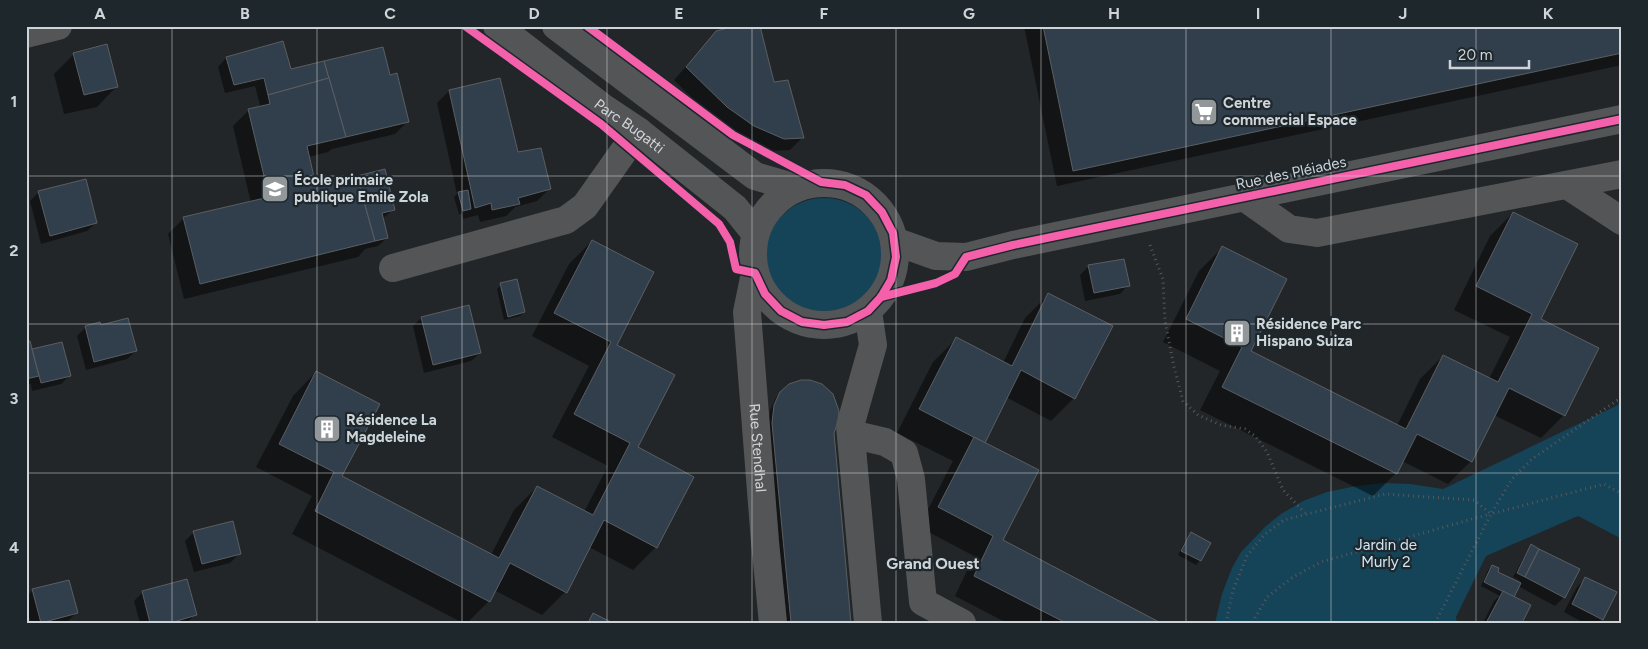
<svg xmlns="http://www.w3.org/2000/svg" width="1648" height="649" font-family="Figtree,sans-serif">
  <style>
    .green { fill: #154358 }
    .shadow { fill: #0007 }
    .building { fill: #313f4d; stroke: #5b5e61 }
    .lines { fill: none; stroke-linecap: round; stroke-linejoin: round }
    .path { stroke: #57595b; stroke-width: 3; stroke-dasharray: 1 4; stroke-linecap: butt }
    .minor { stroke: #535556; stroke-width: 28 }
    .cycleway-casing { stroke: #1e272c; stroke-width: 11 }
    .cycleway { stroke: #f560ab; stroke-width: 8 }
    .grid { fill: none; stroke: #cfd4d8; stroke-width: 1; stroke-opacity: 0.55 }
    .labels { text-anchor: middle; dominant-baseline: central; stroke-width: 4.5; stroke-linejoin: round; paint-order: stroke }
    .poi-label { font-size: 15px; font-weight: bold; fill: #cfd4d8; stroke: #1e272c; text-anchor: start }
    .street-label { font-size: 15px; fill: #cfd4d8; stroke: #1e272c }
    .park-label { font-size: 15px; fill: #d0e8f6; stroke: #1e272c }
    .neighbourhood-label { font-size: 16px; font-weight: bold; fill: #cfd4d8; stroke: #1e272c }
    .neatline { fill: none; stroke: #cfd4d8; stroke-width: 2 }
    .grid-label { font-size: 16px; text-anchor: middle; font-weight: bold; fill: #cfd4d8 }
  </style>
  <rect width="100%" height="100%" fill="#222628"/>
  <g class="green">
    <circle cx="824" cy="257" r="59"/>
    <polygon points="1622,397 1622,539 1578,516 1486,556 1456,617 1457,623 1215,623 1222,594 1232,568 1241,552 1266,526 1281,514 1303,501 1327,492 1356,486 1384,483 1410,484 1443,489 1618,405"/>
  </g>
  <g class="shadow">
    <polygon points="1024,26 1622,26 1622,65 1057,186"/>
    <polygon points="717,32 773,84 802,138 790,150 771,151 741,138 714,120 674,80"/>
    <polygon points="74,54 117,86 97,107 64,114 54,74"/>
    <polygon points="226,58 291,70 389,76 407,122 395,134 332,149 328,152 308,157 315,187 394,209 382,219 387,238 378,246 365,249 358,257 184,299 168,234 183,219 251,203 233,126 249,110 257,108 260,105 255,86 225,93 218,67"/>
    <polygon points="449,91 517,154 549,189 537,201 515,207 506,216 480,222 478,215 463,219 462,214 459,214 454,197 457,194 437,103"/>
    <polygon points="39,192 96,223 87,231 41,244 30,201"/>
    <polygon points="1513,213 1564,415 1541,438 1494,415 1471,461 1448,484 1402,461 1396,473 1373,496 1200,410 1220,371 1163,342 1199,271 1222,248 1250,352 1397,426 1420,379 1443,356 1489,379 1510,337 1454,310 1490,236"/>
    <polygon points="592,241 615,346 656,547 633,570 589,547 565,592 542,615 494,590 489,601 467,623 463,623 292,534 312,496 256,467 293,396 316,372 340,477 491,555 514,510 537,487 584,512 608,466 552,437 589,366 532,336 569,264"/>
    <polygon points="1089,266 1128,285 1120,294 1085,301 1080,275"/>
    <polygon points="501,285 524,312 520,316 504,320 497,289"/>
    <polygon points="1048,295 1074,398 1051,421 1006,397 984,442 1001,541 1158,623 1007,623 955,596 974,556 919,527 953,461 897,433 933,362 956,339 1003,363 1025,318"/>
    <polygon points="421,318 480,353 471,361 424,373 413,326"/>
    <polygon points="86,327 100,327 136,351 127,359 86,370 77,336"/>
    <polygon points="26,343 31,351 70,375 61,384 32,391 31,384 26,385"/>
    <polygon points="789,385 832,432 850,623 787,623 768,428 770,410 776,398"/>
    <polygon points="194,532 239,554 230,563 194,572 185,541"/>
    <polygon points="1191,534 1200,560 1196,565 1178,555 1187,538"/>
    <polygon points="1532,546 1564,597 1555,606 1518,586 1512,597 1521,623 1483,623 1494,601 1500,596 1481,586 1488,570 1492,566 1496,573 1519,583 1520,581 1513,577 1528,550"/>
    <polygon points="1585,579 1602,619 1598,623 1584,623 1564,612 1577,587"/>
    <polygon points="33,590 76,613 67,622 64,623 31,623 26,606 26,597"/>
    <polygon points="143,592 195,614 187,623 140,623 134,601"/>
  </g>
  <g class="building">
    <polygon points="736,26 760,26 774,82 788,80 804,138 784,139 754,126 727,107 686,67 716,31"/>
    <polygon points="1043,26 1622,26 1622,53 1073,171"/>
    <polygon points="283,41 291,69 324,61 329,78 268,95 264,78 234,85 226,57"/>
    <polygon points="107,44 118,87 84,95 73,53"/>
    <polygon points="383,47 390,75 397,73 409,122 346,137 324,61"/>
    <polygon points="329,78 346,137 307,146 316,186 357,176 375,241 200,284 183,217 269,197 248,109 270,104 268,95"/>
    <polygon points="500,78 518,152 541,148 551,189 518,198 520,204 492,210 491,203 475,208 449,90"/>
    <polygon points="385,169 395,210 382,213 388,238 375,241 357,176"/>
    <polygon points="86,179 97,223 50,236 38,191"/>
    <polygon points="468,190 471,209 463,211 458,192"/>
    <polygon points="1513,212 1578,244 1541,319 1599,348 1565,416 1509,388 1472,462 1417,434 1397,474 1222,387 1242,347 1186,319 1222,246 1254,262 1287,279 1251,351 1406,429 1443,355 1498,382 1516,347 1532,314 1476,286"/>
    <polygon points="592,240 654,272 617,345 675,375 638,447 694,477 657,548 604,520 567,593 510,563 490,602 315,511 334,472 279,444 316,371 380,404 342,476 499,558 537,486 593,515 630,443 574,414 611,342 554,313"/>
    <polygon points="1124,259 1130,286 1094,293 1088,265"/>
    <polygon points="517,279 525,312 508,317 500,283"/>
    <polygon points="1048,293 1113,326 1075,399 1021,370 985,443 919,409 956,337 1012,366"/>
    <polygon points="469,305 481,353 433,365 421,317"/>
    <polygon points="128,318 137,351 94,362 85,326 100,322 101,325"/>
    <polygon points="30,341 39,376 26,379 26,342"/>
    <polygon points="62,342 71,376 41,383 32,349"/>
    <polygon points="801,380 810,380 822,384 833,394 839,411 838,422 834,433 851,623 791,623 772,423 774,405 780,392 789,384"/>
    <polygon points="974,437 1039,470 1003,540 1161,623 1066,623 974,576 993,536 938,507"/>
    <polygon points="233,521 241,554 202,564 193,531"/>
    <polygon points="1191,532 1211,543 1201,561 1181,551"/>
    <polygon points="1531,544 1539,549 1525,577 1517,573"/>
    <polygon points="1539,549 1580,569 1565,598 1525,577"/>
    <polygon points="1492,565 1499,568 1498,572 1521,583 1514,597 1484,582"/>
    <polygon points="1585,577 1617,592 1603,620 1572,604"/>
    <polygon points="187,579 197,615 170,623 150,623 142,591"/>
    <polygon points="69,580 78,613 41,623 32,589"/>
    <polygon points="1503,591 1531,605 1522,623 1486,623"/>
    <polygon points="593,613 611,622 611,623 588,623"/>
  </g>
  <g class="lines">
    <g class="path">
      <polyline points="1150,245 1163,279 1165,321 1174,367 1183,401 1198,415 1221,425 1245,429 1255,436 1267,452 1283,490 1305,513"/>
      <polyline points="1226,623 1233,590 1247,556 1264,535 1284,520 1385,494 1474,500 1491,514 1512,479 1532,459 1622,397"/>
      <polyline points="1254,623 1255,618 1267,597 1293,577 1321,562 1490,514"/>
      <polyline points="1435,623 1491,514 1604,484 1622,494"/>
    </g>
    <g class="minor">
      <path id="s1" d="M497,26l108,83 33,22 97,77 20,25"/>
      <polyline points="556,26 755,176 796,188"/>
      <polyline points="26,34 58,26"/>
      <circle cx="824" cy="254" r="71"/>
      <polyline points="1567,185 1622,221"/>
      <polyline points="1244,197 1289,229 1317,233 1622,174"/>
      <polyline points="894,241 936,256 966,257 1013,245 1622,119"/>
      <polyline points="393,268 566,220 585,206 638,131"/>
      <path id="s2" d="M755,273l-8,39 18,230 8,81"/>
      <polyline points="868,311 873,345 850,426 868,623"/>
      <polyline points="851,434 885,442 904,453 911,479 923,602 962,623"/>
    </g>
    <g class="cycleway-casing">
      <g id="cycleway">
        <polyline points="465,26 601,124 719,224 730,242 736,269 755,273 765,294 781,311 802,322 824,325 847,322 868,311 881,297 891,280 896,257 893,233 882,212 866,195 845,185 821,182 733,135 587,26"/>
        <polyline points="881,297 936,283 955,274 966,257 1013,245 1622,119"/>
      </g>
    </g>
    <use href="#cycleway" class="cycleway"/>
  </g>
  <path class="grid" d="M172,26v597M317,26v597M462,26v597M607,26v597M752,26v597M896,26v597M1041,26v597M1186,26v597M1331,26v597M1476,26v597M26,176h1596M26,324h1596M26,473h1596"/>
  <defs>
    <g id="supermarket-square" transform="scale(1.4375)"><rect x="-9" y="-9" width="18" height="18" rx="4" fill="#92979a" stroke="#1e272c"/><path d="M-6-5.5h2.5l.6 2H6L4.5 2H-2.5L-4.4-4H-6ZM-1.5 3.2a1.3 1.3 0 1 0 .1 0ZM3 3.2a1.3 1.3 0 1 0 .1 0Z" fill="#fff"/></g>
    <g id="school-square" transform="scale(1.4375)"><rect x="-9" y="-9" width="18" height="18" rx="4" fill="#92979a" stroke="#1e272c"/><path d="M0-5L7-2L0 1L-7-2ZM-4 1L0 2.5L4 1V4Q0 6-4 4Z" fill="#fff"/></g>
    <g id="building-square" transform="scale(1.4375)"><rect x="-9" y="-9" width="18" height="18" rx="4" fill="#92979a" stroke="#1e272c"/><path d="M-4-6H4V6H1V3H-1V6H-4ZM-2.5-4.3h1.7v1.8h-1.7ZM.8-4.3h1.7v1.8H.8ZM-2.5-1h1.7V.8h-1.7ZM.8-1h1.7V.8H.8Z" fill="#fff"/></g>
  </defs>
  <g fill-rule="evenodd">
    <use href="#supermarket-square" x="1204" y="112"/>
    <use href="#school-square" x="275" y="189"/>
    <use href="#building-square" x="1237" y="333"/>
    <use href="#building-square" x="327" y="429"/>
  </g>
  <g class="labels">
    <g class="poi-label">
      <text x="1223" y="103">Centre<tspan x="1223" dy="17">commercial Espace</tspan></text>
      <text x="294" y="180">École primaire<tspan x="294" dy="17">publique Emile Zola</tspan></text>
      <text x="1256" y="324">Résidence Parc<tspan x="1256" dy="17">Hispano Suiza</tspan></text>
      <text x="346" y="420">Résidence La<tspan x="346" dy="17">Magdeleine</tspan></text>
    </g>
    <g class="street-label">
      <text stroke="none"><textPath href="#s1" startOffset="166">Parc Bugatti</textPath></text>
      <text transform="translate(1291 173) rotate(-12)">Rue des Pléiades</text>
      <text stroke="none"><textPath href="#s2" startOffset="176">Rue Stendhal</textPath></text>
    </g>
    <g class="park-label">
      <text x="1386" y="545">Jardin de<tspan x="1386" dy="17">Murly 2</tspan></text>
    </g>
    <g class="neighbourhood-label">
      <text x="933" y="563">Grand Ouest</text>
    </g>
  </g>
  <rect width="1648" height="649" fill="none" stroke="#1e272c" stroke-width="55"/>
  <path d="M1450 60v8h79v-8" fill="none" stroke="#cfd4d8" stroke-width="2.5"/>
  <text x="1458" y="60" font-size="15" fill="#cfd4d8" stroke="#1e272c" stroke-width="4" paint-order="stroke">20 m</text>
  <rect x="28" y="28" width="1592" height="594" class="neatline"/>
  <g class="grid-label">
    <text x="100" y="19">A</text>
    <text x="245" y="19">B</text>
    <text x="390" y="19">C</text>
    <text x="534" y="19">D</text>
    <text x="679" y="19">E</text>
    <text x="824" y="19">F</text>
    <text x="969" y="19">G</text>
    <text x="1114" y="19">H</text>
    <text x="1258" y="19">I</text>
    <text x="1403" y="19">J</text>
    <text x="1548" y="19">K</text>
    <text x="14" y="107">1</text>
    <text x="14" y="256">2</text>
    <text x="14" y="404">3</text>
    <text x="14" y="553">4</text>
  </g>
</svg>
